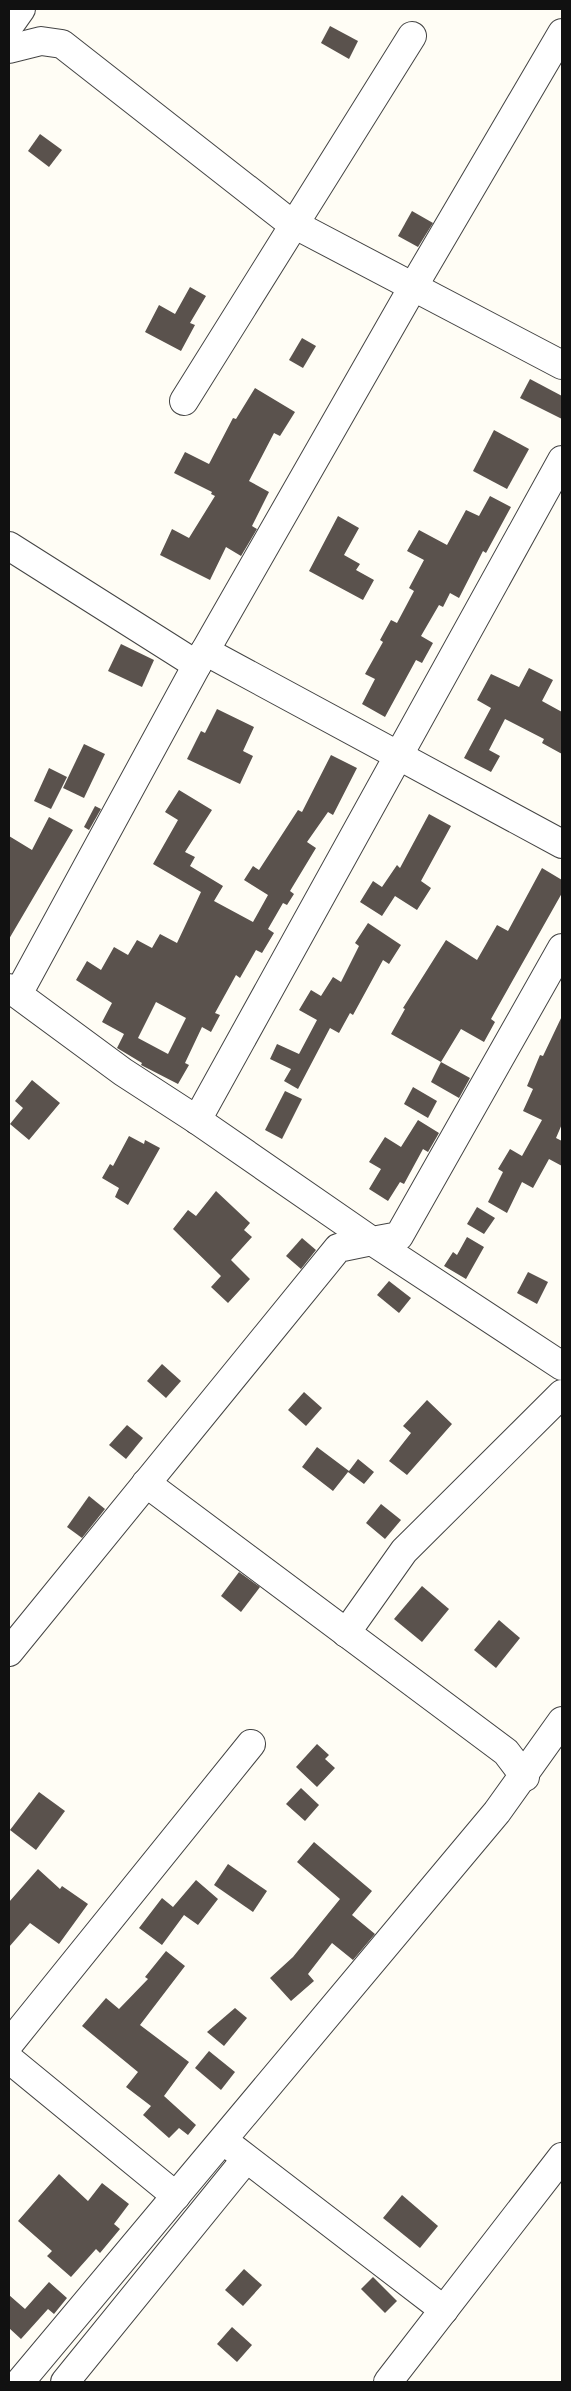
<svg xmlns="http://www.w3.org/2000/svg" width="571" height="2391" font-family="'Zilla Slab',serif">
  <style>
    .building { fill: #5a524d; fill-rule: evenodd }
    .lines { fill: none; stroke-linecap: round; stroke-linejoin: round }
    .minor-casing { stroke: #444; stroke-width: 30 }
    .minor { stroke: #fff; stroke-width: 28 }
  </style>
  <rect width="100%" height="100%" fill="#fffdf5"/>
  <g class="building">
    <polygon points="330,26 358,41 349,59 321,43"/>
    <polygon points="40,134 62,150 49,167 28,151"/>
    <polygon points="412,211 433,223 418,247 398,236"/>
    <polygon points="190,287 206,296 190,323 195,325 181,351 145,332 159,305 175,314"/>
    <polygon points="302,338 316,346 303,368 289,360"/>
    <polygon points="530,379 562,396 562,419 520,398"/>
    <polygon points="255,388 295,412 280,436 274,433 249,481 269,492 252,526 257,529 241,556 226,547 210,580 160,555 172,529 189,538 215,496 211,494 212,492 174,473 185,452 209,464 233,418 236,419"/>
    <polygon points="494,430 529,449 507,489 473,471"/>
    <polygon points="490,496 511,507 486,553 483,551 459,598 450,593 443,607 439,605 421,636 433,643 422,663 416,660 385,717 362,704 375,679 365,674 383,642 380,640 391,620 397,623 414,591 409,588 424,560 407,551 419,530 447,545 466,510 479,516"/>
    <polygon points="338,516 359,528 344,555 360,564 356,570 374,580 363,600 309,571"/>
    <polygon points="121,644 154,660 142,687 108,671"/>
    <polygon points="529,668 553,680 542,701 562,712 562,754 542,743 544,739 505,719 489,750 500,756 491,772 464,758 491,708 477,700 491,674 519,687"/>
    <polygon points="217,709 254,727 243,751 253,756 240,784 187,759 201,731 205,733"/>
    <polygon points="84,744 105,754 84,798 63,788"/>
    <path d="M331,755l26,13 -24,47 -5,-3 -21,30 9,6 -26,43 4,3 -7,11 -4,-2 -15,26 6,4 -12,20 -6,-3 -16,28 -4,-3 -21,38 5,2 -9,17 -9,-5 -17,36 4,2 -11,19 -37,-19 1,-2 -25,-15 7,-14 -22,-12 10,-19 -36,-23 11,-19 14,9 13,-23 14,8 9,-15 15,8 8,-14 17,9 24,-51 -48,-28 25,-44 -13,-8 14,-22 33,20 -27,42 10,5 -5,9 33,20 -9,15 39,21 15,-27 -24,-15 9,-14 6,4 39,-60 4,2zM156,1002l30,16 -18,36 -30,-16z"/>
    <polygon points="49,768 67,777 51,809 34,801"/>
    <polygon points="95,806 101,809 89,830 84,827"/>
    <polygon points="429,814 451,826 421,881 431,888 417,910 395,896 382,916 360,902 373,881 382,887 397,865 400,868"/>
    <polygon points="49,817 73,830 9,939 9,836 32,850"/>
    <polygon points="542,868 562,880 562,893 491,1019 495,1022 484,1042 461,1029 441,1062 391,1034 405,1009 403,1008 446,940 477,960 497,925 508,931"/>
    <polygon points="368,923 401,945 389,964 383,960 353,1015 350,1013 339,1033 330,1028 298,1089 284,1081 291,1069 270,1059 277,1044 299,1054 317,1020 299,1010 311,990 321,996 333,977 341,982 359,946 355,943"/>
    <polygon points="562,1016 562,1124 556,1138 562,1141 562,1166 549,1159 533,1188 522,1182 507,1213 488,1202 503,1172 498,1169 510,1149 522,1156 542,1120 523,1111 533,1089 527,1086 540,1055 543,1056"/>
    <polygon points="441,1062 470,1078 459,1098 431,1082"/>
    <polygon points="32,1080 60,1103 29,1140 10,1124 23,1108 15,1101"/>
    <polygon points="413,1087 437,1101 428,1118 404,1104"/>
    <polygon points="285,1091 302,1099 282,1139 265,1130"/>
    <polygon points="418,1120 439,1133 428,1152 423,1149 404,1184 400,1182 388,1201 369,1189 381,1169 369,1162 385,1137 401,1147"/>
    <polygon points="129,1136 144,1144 145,1140 160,1148 128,1205 115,1197 119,1188 102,1178 110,1164 113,1166"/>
    <polygon points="216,1191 250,1223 244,1230 252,1237 231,1260 250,1279 228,1303 211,1287 221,1276 173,1229 188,1210 196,1216"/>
    <polygon points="477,1207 495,1218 484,1234 467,1224"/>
    <polygon points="467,1237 484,1247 466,1279 444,1266 453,1252 457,1255"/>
    <polygon points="302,1238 316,1250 301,1269 286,1256"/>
    <polygon points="528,1272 548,1282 537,1304 517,1293"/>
    <polygon points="389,1281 411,1298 399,1313 377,1295"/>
    <polygon points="162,1364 181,1381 166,1398 147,1381"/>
    <polygon points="304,1392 322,1408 306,1426 288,1410"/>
    <polygon points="427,1400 452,1424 407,1475 389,1461 411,1433 403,1426"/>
    <polygon points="127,1425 143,1438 126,1459 109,1445"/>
    <polygon points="317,1447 349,1471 358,1459 374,1472 364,1484 348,1472 333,1491 302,1467"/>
    <polygon points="89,1496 105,1509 82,1538 67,1527"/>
    <polygon points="381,1504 401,1520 385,1539 366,1523"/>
    <polygon points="239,1572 260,1587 241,1612 221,1596"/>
    <polygon points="422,1586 449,1609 422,1642 394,1619"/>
    <polygon points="499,1620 520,1638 496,1668 474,1650"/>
    <polygon points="317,1744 329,1755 325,1759 335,1768 317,1787 296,1767"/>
    <polygon points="301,1788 319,1805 305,1821 286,1804"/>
    <polygon points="39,1792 65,1811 36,1850 10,1830"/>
    <polygon points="314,1842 372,1891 352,1915 375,1934 353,1960 332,1943 308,1974 314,1981 291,2001 270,1978 293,1957 340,1899 297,1862"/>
    <polygon points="228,1864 267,1891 253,1912 214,1885"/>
    <polygon points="38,1869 60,1889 62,1886 88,1904 59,1944 30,1923 9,1947 9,1902"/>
    <polygon points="196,1880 218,1899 198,1925 184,1915 162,1945 139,1928 162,1898 173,1907"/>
    <polygon points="166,1951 185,1966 140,2025 189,2062 164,2096 196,2125 188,2135 179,2128 169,2138 143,2115 151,2106 126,2087 138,2072 82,2026 106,1998 119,2009 148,1979 145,1977"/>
    <polygon points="235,2008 247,2018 224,2046 207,2032"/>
    <polygon points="209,2051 235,2072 221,2090 195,2068"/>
    <polygon points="59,2174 88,2201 102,2183 129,2204 114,2224 120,2229 100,2253 96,2249 71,2277 47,2256 52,2251 18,2221"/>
    <polygon points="402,2195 438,2226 420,2248 383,2218"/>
    <polygon points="244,2269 262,2285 243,2306 225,2290"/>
    <polygon points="373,2277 397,2301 385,2313 361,2289"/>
    <polygon points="49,2282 67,2298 54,2314 48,2309 21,2339 9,2328 9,2295 25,2309"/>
    <polygon points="232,2327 252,2345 237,2362 217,2344"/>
  </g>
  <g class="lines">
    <g class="minor-casing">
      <g id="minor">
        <polyline points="9,26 21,9"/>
        <polyline points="9,49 41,41 62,44 288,221 562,365"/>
        <polyline points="184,401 412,36"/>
        <polyline points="9,546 197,665"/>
        <polyline points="205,651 562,844"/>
        <polyline points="9,988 123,1072 197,1120 372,1241 399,1236 562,948"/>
        <polyline points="18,994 197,665 413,287 562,33"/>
        <polyline points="197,1120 562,460"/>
        <polyline points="146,1483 506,1752 525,1777"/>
        <polyline points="346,1633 404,1551 562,1394"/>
        <polyline points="9,1652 338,1248 372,1241 562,1366"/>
        <polyline points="9,2044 251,1744"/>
        <polyline points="9,2059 176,2196"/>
        <polyline points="233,2148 444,2310"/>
        <polyline points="20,2382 497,1812 562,1721"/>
        <polyline points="65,2382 246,2159"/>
        <polyline points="388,2382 562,2157"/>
      </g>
    </g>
    <use href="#minor" class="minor"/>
  </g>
  <rect width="571" height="2391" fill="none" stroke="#111111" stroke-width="20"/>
</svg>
